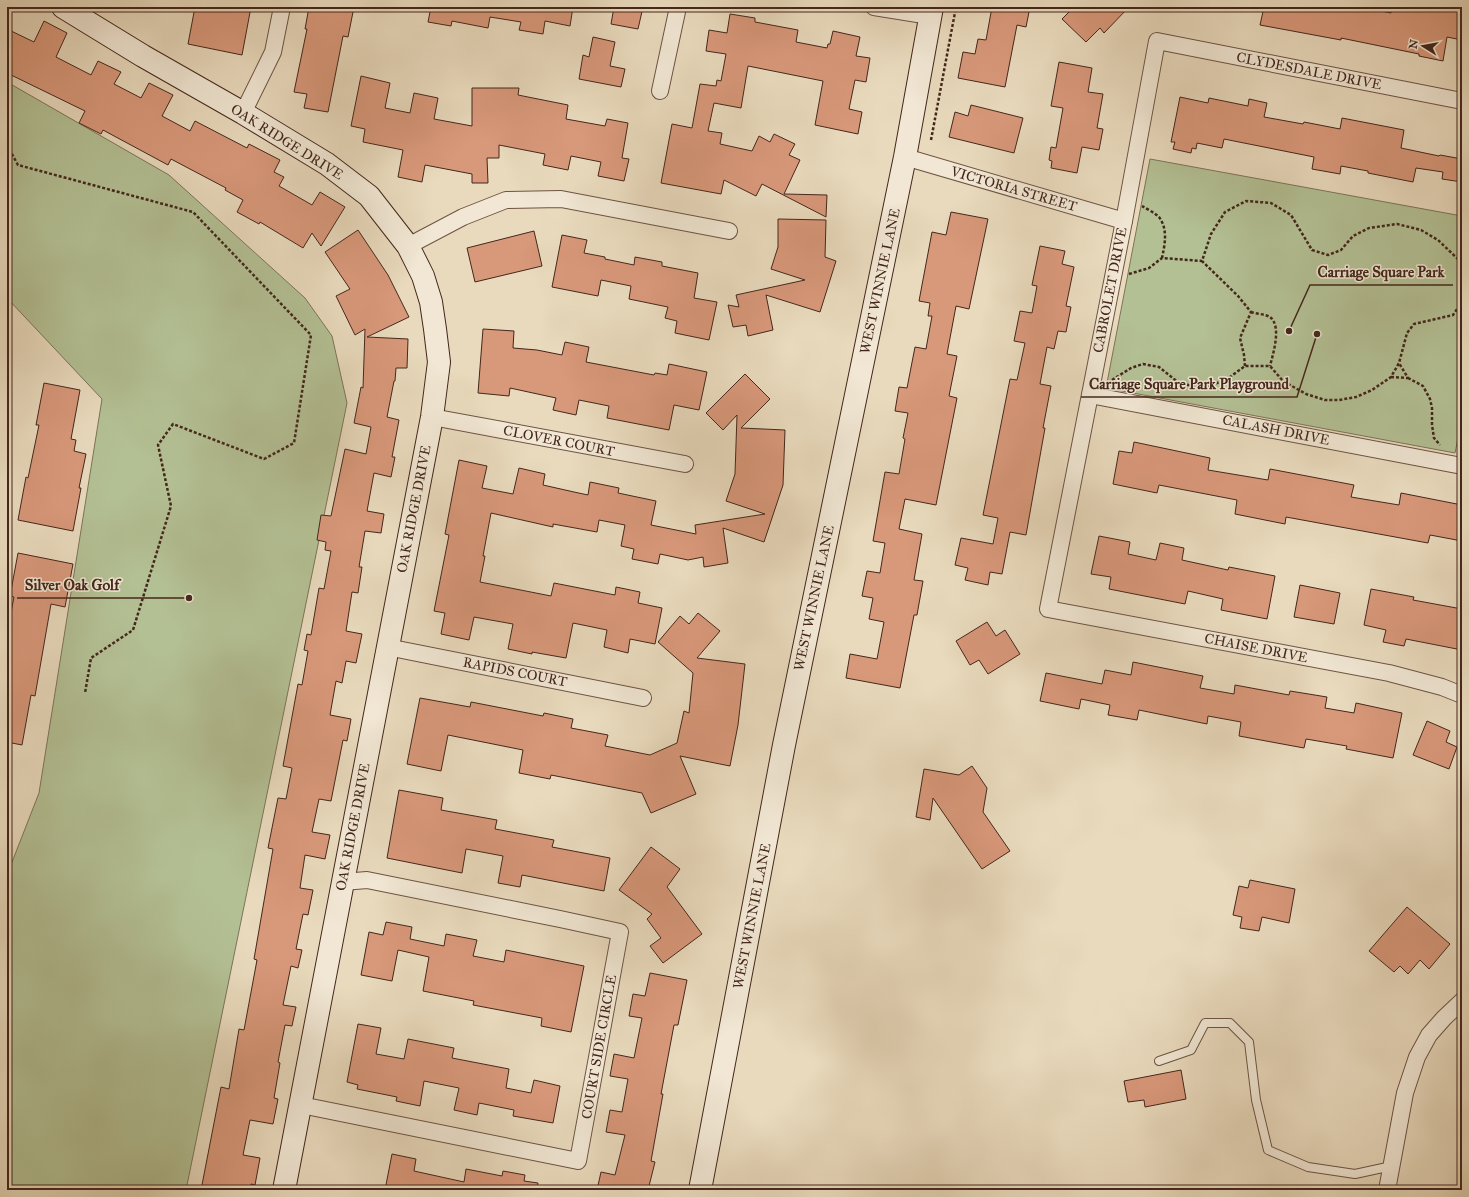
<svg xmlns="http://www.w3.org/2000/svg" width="1469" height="1197" font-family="'IM FELL Great Primer',serif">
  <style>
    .green { fill: #b3c094; stroke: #7c7458 }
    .building { fill: #d8987a; stroke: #44271c }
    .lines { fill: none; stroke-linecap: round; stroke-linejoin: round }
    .lane-casing { stroke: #6d5444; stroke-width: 10 }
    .street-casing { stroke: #6d5444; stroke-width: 18 }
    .secondary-casing { stroke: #44271c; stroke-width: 24 }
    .path { stroke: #44271c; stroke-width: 2.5; stroke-dasharray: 3 2; stroke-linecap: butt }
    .lane { stroke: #f1e7d4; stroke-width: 8 }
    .street { stroke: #f1e7d4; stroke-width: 16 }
    .secondary { stroke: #f1e7d4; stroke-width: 22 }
    .labels { text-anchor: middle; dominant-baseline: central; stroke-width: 3; stroke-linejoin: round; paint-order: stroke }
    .street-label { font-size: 14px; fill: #44271c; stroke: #f1e7d4 }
    .leader { fill: none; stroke: #44271c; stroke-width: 1.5 }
    .callout-dot { fill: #44271c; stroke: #f1e7d4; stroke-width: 1.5 }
    .callout-label { font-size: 15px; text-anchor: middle; font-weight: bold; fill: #44271c; stroke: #f1e7d4; stroke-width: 3; stroke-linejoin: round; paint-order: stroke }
  </style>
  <rect width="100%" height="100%" fill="#e9dabd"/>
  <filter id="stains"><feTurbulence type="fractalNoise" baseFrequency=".005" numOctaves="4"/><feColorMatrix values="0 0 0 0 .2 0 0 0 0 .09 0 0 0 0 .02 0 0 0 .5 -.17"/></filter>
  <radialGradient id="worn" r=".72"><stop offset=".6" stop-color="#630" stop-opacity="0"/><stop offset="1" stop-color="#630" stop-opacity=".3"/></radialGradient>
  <g class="green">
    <polygon points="7,82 169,175 305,298 332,336 347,403 186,1190 7,1190 7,875 39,793 102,399 7,298"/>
    <polygon points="1150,159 1462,216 1462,418 1455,453 1106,388"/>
  </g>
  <g class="building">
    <polygon points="195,7 251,7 242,55 188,44"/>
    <polygon points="309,7 354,7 348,37 343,36 328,112 304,108 307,94 294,92 307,29 305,29"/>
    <polygon points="431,7 573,7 570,26 545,21 543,34 519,30 521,22 490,17 488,28 452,21 451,26 428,22"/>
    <polygon points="614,7 643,7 638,29 611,24"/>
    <polygon points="992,7 1030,7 1026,27 1017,25 1005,87 958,78 963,52 975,54 978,39 986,40"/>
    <polygon points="1074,7 1129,7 1104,33 1100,28 1086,42 1062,19"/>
    <polygon points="1264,7 1362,7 1391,13 1392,7 1441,7 1462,11 1462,40 1447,37 1443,61 1419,56 1419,54 1341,38 1341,40 1260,25"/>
    <polygon points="730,14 755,18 755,22 798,30 796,42 827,48 828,44 830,44 833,31 860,37 856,56 870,58 866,82 855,80 849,109 862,112 858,134 815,125 823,81 748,66 741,108 714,103 708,131 722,133 720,144 752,151 759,136 770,142 774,134 795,144 789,155 800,160 784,194 827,195 826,217 762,184 756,196 724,180 721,194 661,183 672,124 692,128 700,84 716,86 717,80 721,81 726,54 706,51 709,30 727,33"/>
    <polygon points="44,21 67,33 56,57 91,75 98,61 121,72 114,84 141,98 149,83 173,95 162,116 190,131 195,121 247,148 249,144 280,160 274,172 284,177 279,186 312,205 320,192 345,207 321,246 312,233 303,248 260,222 259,224 237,212 243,200 225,190 226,188 171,159 168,165 103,130 101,134 79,123 85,111 7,73 7,29 34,42"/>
    <polygon points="593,37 615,42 610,66 625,69 621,87 579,79 583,55 589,57"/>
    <polygon points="1059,62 1092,68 1088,92 1103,94 1097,128 1103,129 1099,150 1082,147 1077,173 1051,168 1052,161 1049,160 1051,147 1056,148 1063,108 1051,106"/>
    <polygon points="361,76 390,83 385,108 410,113 414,93 438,98 434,119 472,126 472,88 519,88 518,95 568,105 566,119 605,126 607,119 628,123 622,158 629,159 624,181 598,176 601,162 571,156 568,170 543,165 545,154 499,145 499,158 487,158 488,183 472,183 472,174 425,165 422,182 398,177 403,150 363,142 365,129 351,126"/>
    <polygon points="1180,97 1208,103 1209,98 1248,106 1249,99 1267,103 1264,117 1303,124 1304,122 1340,129 1342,118 1404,130 1401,148 1439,156 1440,155 1462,159 1462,182 1442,179 1443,172 1416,168 1413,182 1368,173 1368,171 1341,166 1340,174 1312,169 1314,157 1224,139 1222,148 1197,143 1196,149 1192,148 1191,153 1173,149 1175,142 1171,142"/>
    <polygon points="971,105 1023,118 1014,153 949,137 955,112 968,116"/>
    <polygon points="951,212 988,219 969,309 956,306 947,354 957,356 949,396 957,398 936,505 905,499 899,529 922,534 914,580 923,581 917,615 914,615 900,688 846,678 850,654 877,659 884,622 869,619 873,598 862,596 867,571 880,573 885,543 873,541 885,472 899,474 905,439 903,438 908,413 895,411 899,387 907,388 915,347 926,349 932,316 928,316 930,303 919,301 932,232 946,235"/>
    <polygon points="778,219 826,220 825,257 836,261 820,312 766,295 773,330 748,336 746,325 733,327 728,305 739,307 736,295 805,280 771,269 778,247"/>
    <polygon points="358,230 388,275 409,317 367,337 408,339 407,368 396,368 395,381 394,381 387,417 399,420 392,457 395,457 391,477 374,473 367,511 384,514 381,533 365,531 359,567 362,567 358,593 352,592 346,631 362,634 356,663 346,661 342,683 336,681 330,715 351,719 347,741 343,740 331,801 319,799 312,832 330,835 325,859 305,855 300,888 313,890 308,915 303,914 296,949 302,950 298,968 291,966 283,1005 296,1007 292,1026 285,1025 278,1062 280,1063 274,1098 278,1099 273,1124 250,1120 243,1155 260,1158 255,1185 251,1184 250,1190 201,1190 221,1087 229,1089 239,1029 244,1030 257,960 254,959 273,849 268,848 278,798 286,799 292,768 283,766 298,684 302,685 308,651 304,650 307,634 311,635 319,588 324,589 331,551 325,550 326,542 317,540 321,515 331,516 345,449 366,454 371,427 354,423 361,387 363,388 365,329 355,335 336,296 350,289 325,252"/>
    <polygon points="534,231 542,266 475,282 467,248"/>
    <polygon points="562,235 587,240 584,253 605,257 605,259 634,265 635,257 662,262 662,266 698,273 694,298 717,302 709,340 675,333 677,321 665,318 668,307 629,299 631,286 601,280 598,296 552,287"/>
    <polygon points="1040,246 1065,251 1062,264 1074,267 1066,306 1071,307 1066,332 1058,331 1054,349 1047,347 1040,384 1051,386 1043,428 1045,428 1026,535 1010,532 1002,574 990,572 988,585 965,580 968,568 955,565 961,538 993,544 998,518 983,515 1010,379 1017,380 1025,343 1014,341 1020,311 1032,313 1037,286 1032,285"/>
    <polygon points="483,329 514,331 513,348 537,350 562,355 565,342 589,347 586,362 654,375 655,373 667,375 669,364 707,372 699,410 674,405 669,430 607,418 609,406 579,400 576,415 553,410 556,398 510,388 509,396 478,393"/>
    <polygon points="745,374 770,399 741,428 785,430 783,485 764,542 723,528 728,563 704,567 703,557 688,560 660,554 658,564 632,559 634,549 621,546 625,525 599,520 597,532 553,524 553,527 491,513 483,556 485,556 480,582 551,596 554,583 615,595 616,587 640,592 638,603 662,608 655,644 630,639 628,653 604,647 607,630 573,623 566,658 532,652 532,654 508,649 513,624 474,617 469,640 441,634 445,613 434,611 449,535 445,534 459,460 487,466 482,488 513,494 519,468 545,474 543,485 574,492 588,495 590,482 619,488 618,493 656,501 651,525 696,534 695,525 765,514 726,501 735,474 737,415 723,430 706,413"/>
    <polygon points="44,383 80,390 71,439 76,440 74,451 86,454 79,488 81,488 73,531 18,520 26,477 28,478 39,425 36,425"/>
    <polygon points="1134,442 1210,458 1208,470 1268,480 1270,469 1354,485 1351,497 1399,505 1401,493 1462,505 1462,541 1430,535 1428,543 1286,517 1285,524 1235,514 1237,500 1159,485 1157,493 1113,484 1119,451 1132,453"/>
    <polygon points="1099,536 1130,542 1128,554 1156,560 1160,543 1184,548 1182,560 1228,570 1229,567 1275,576 1267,619 1221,610 1223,599 1188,591 1185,604 1109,589 1111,577 1091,574"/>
    <polygon points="18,553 73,564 65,607 51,604 35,696 31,695 22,745 7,742 7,633 14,597 10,596"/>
    <polygon points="1300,585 1340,593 1334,624 1294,617"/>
    <polygon points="1371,589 1414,597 1413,600 1462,609 1462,650 1406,639 1404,646 1383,642 1386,630 1364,625"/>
    <polygon points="698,613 720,631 697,658 745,664 738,725 730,766 680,756 696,794 651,813 642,793 551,775 550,779 519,773 523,750 448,735 441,771 407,764 420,698 470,707 471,702 543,716 544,713 573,719 571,728 608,735 605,746 650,755 677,743 684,711 689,713 693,673 658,642 680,616 689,624"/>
    <polygon points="987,622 996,636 1005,630 1020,654 988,674 979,660 970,665 956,641"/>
    <polygon points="1133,662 1203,676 1200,688 1234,694 1235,685 1289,695 1290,691 1327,697 1325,708 1354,713 1356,703 1402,713 1393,758 1346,749 1347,746 1306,739 1304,748 1239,736 1241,722 1208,716 1207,724 1139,710 1137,720 1108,715 1110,705 1081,699 1079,709 1040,701 1046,673 1102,684 1105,670 1131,675"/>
    <polygon points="1427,721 1450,731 1446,742 1457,747 1449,769 1413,755"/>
    <polygon points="972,766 987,788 983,812 1010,851 982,869 933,798 930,820 916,817 924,769 959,775"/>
    <polygon points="399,790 443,798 441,810 497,820 495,829 554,840 552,847 610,858 604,891 522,875 520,887 498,883 503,856 466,849 462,873 387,858"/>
    <polygon points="651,847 680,869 667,887 702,934 663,963 650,946 661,938 647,919 652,914 619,890"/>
    <polygon points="1250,880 1295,889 1289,923 1262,917 1259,931 1240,928 1242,917 1233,915 1239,886 1248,888"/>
    <polygon points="1407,907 1450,944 1429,969 1420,960 1408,974 1400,966 1394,972 1369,951"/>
    <polygon points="386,922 412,927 410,939 444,946 446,934 477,940 473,956 504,962 506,950 584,966 571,1032 541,1026 542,1018 473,1005 474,1001 423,991 429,957 398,950 392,981 361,975 369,932 383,935"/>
    <polygon points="650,973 687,980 678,1025 674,1025 661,1094 663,1094 651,1161 655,1162 648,1190 597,1190 601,1172 615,1175 625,1135 606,1132 610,1110 622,1112 628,1079 610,1076 614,1054 634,1058 642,1018 629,1016 633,994 645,996"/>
    <polygon points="358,1024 381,1028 376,1054 404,1059 408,1039 454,1048 452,1058 509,1069 506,1088 531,1093 534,1080 560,1086 553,1123 513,1116 514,1110 479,1103 477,1115 454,1110 459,1088 424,1081 420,1106 396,1101 397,1097 357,1089 358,1085 347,1082"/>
    <polygon points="1181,1070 1186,1099 1145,1107 1144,1100 1128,1102 1124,1081"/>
    <polygon points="392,1154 416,1159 414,1171 464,1182 466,1169 502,1176 503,1171 525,1175 524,1181 538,1183 537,1190 385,1190"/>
  </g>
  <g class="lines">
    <g class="lane-casing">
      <polyline id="lane" points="1159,1061 1191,1050 1205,1023 1230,1023 1249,1042 1256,1100 1268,1150 1308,1167 1355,1174 1392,1166"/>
    </g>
    <g class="street-casing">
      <g id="street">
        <polyline points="874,7 930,16"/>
        <polyline points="660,91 678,7"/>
        <polyline points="1462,101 1157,41 1124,221 1048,609 1389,673 1442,687 1462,695"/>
        <polyline points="243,113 273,52 282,7"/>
        <polyline points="905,157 1124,221"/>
        <polyline points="408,246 463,217 506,200 561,199 729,231"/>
        <polyline points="1090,395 1462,466"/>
        <polyline points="432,417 685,464"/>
        <polyline points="387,647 643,698"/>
        <polyline points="301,1105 578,1161 620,932 560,919 367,880 343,882"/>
        <polyline points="1387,1190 1405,1093 1417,1057 1429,1035 1444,1018 1462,1001"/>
      </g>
    </g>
    <g class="secondary-casing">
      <g id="secondary">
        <polyline points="63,7 143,56 243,113 327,164 369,196 408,246 423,276 431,302 435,329 439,362 432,417 284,1190"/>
        <polyline points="700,1190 784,745 905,157 932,7"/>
      </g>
    </g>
    <g class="path">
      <polyline points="931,140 956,7"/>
      <polyline points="7,145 18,165 193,212 311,335 294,443 264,459 173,424 158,445 171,506 133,630 91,658 85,693"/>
      <path d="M1142,206c5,3 13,7 17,11 9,12 6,27 3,41"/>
      <polyline points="1129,274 1149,268 1162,258 1202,261"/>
      <path d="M1251,312c6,2 14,2 19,5 12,9 3,37 0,49"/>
      <polyline points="1245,366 1244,355 1240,338 1251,312 1238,296 1202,261 1211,234 1225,212 1246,201 1271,203 1291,215 1312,250 1328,255 1341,250 1353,236 1369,228 1397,224 1421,230 1438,240 1461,262 1462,265"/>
      <polyline points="1391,377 1408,378 1399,363"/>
      <polyline points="1408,378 1423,386 1430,399 1432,408 1432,425 1434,438 1440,445"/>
      <polyline points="1112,380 1131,368 1143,364 1159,367 1179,383 1202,388 1226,380 1245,366 1270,366 1283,381 1306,394 1325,400 1339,400 1356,397 1372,390 1391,377 1399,363 1407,333 1414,324 1453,315 1462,302"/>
    </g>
    <use href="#lane" class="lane"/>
    <use href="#street" class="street"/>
    <use href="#secondary" class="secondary"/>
  </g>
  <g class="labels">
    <g class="street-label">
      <text transform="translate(1309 71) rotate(11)">CLYDESDALE DRIVE</text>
      <text transform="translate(287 142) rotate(32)">OAK RIDGE DRIVE</text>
      <text transform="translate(1014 189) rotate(16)">VICTORIA STREET</text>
      <text transform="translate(880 281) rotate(-78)">WEST WINNIE LANE</text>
      <text transform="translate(1110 290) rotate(-79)">CABROLET DRIVE</text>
      <text transform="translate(1276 430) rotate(11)">CALASH DRIVE</text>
      <text transform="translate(559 441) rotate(11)">CLOVER COURT</text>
      <text transform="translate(414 509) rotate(-79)">OAK RIDGE DRIVE</text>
      <text transform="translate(814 598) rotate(-78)">WEST WINNIE LANE</text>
      <text transform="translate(1256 648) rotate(11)">CHAISE DRIVE</text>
      <text transform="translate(515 672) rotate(11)">RAPIDS COURT</text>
      <text transform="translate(353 827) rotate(-79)">OAK RIDGE DRIVE</text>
      <text transform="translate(752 916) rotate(-79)">WEST WINNIE LANE</text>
      <text transform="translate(599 1047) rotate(-80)">COURT SIDE CIRCLE</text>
    </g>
  </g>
  <path class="leader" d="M1289 331L1310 285H1453M1317 334L1297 397H1081M189 598L127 598H17"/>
  <g class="callout-dot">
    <circle cx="1289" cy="331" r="4"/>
    <circle cx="1317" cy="334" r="4"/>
    <circle cx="189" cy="598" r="4"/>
  </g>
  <g class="callout-label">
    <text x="1381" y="277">Carriage Square Park</text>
    <text x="1189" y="389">Carriage Square Park Playground</text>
    <text x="72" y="590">Silver Oak Golf</text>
  </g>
  <rect width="1469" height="1197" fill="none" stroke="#e9dabd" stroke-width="24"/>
  <rect x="8" y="8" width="1453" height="1181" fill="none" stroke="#44271c" stroke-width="2"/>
  <rect x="12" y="12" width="1445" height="1173" fill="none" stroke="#44271c"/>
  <g transform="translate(1423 46) rotate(281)" stroke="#f1e7d4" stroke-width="3" paint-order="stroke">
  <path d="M0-3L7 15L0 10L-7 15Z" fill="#44271c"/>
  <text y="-6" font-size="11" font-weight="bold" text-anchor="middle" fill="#44271c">N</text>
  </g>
  <rect width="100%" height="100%" filter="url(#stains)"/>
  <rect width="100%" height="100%" fill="url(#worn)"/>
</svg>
